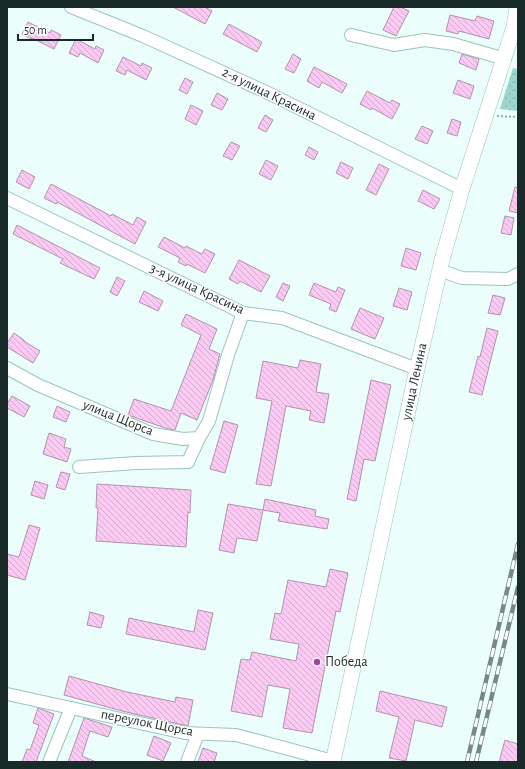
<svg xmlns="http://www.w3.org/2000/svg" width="525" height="769" font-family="'Alegreya Sans',sans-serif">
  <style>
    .grass { fill: url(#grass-dots) }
    .building { fill: url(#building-back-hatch); stroke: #b093ac }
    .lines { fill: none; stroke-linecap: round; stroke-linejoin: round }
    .minor-casing { stroke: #98c5be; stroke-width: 14 }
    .major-casing { stroke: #98c5be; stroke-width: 16 }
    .path { stroke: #99aba8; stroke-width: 2; stroke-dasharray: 2 2; stroke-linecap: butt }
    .minor { stroke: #fff; stroke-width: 12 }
    .major { stroke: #fff; stroke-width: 15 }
    .rail-casing { stroke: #778987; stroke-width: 4.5 }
    .rail { stroke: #fff; stroke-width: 3; stroke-dasharray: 9; stroke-linecap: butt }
    .poi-dot { fill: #aa40a1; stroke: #fff; stroke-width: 1.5 }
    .labels { text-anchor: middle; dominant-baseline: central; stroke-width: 3; stroke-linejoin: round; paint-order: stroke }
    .street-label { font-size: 14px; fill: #192b29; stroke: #fff }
    .poi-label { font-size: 14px; fill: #192b29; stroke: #fff; text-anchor: start }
  </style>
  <defs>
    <pattern id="grass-dots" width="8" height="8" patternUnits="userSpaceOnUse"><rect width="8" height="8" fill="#9bd5cd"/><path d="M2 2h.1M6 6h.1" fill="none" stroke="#85b7b0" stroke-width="1.8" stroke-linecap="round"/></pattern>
    <pattern id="building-back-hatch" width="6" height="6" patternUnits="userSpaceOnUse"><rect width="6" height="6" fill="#fbc9f3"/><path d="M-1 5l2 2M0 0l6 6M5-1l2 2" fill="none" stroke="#d7add0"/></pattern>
  </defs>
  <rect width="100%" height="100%" fill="#ecfefb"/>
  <polygon class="grass" points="513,68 518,69 518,111 500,109"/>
  <g class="building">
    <polygon points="173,7 205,7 212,11 205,24"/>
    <polygon points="394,7 400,7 409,11 396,36 383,30"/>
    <polygon points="450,15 475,21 477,16 494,21 489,39 459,31 458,34 446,31"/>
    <polygon points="28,22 50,33 51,30 61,35 54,49 32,38 31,39 22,34"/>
    <polygon points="229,24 262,42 257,52 223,34"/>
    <polygon points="76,39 95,49 96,46 104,50 98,63 80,53 78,57 69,53"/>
    <polygon points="293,54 301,59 294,73 285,69"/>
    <polygon points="462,54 479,59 476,70 459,63"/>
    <polygon points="123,57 141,66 142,63 152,68 146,80 127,70 125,75 116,71"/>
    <polygon points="314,67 347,84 342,93 322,82 319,88 307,81"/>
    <polygon points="185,78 193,82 187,94 179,90"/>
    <polygon points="458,80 474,86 470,99 453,93"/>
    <polygon points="367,91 390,103 392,100 400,104 392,119 372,108 371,110 360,104"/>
    <polygon points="217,93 228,99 222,110 211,105"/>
    <polygon points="191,105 203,111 196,125 185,119"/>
    <polygon points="265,115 273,120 266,132 258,128"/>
    <polygon points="452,119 461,122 457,136 447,133"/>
    <polygon points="422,126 433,131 427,144 415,139"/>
    <polygon points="231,142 240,146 232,160 223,156"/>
    <polygon points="309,147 318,152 314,160 305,155"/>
    <polygon points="266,160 278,166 271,180 259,174"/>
    <polygon points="341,162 353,168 348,179 336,173"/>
    <polygon points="379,164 389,169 376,195 366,190"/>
    <polygon points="22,170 35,177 29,189 16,182"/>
    <polygon points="51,184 111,216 112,214 133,225 137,217 146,222 135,244 57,202 56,204 44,198"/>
    <polygon points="515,187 518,187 518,213 509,211"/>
    <polygon points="423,190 440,199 434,209 418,201"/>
    <polygon points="505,216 514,218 511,235 501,233"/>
    <polygon points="17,225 100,268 94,279 60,263 63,259 13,234"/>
    <polygon points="164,237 185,248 186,246 202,254 205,249 215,254 205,273 187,264 186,266 178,262 180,258 158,247"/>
    <polygon points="406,248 421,253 416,270 401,266"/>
    <polygon points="239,260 270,276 261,292 240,281 238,284 229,279"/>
    <polygon points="117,277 125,281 117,296 110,292"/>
    <polygon points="283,283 290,286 283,301 276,297"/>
    <polygon points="314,283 336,292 338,287 345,290 336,312 329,309 331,304 309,295"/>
    <polygon points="399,288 412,292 407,310 393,306"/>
    <polygon points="144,291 163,301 158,311 139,302"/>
    <polygon points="493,295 505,298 500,315 488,313"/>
    <polygon points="360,308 384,318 375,339 351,329"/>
    <polygon points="186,314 217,329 209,349 220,354 213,380 197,420 181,413 175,430 165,428 128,415 134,399 171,411 201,335 181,325"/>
    <polygon points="487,328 498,331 482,395 469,392 478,356 480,357"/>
    <polygon points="14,333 24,340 24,341 40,351 33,363 7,347 7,343"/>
    <polygon points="300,360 321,364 316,392 329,394 324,423 309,420 311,411 286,406 271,486 256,484 272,401 256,398 263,361 298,368"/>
    <polygon points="371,380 391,385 375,461 364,459 356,501 347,499"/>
    <polygon points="12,396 30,406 24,417 7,408 7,404"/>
    <polygon points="57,406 70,412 66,422 53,417"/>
    <polygon points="224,421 238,425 225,473 210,469"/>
    <polygon points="49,433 66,439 64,447 71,449 67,462 43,454"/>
    <polygon points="61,472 70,474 65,490 56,487"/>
    <polygon points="35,481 48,485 44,499 31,495"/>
    <polygon points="97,484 191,490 190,513 188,512 186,547 96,541 98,508 96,508"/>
    <polygon points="265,499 316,510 315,516 329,519 327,529 278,521 280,513 263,510"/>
    <polygon points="228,504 263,510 257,541 237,538 234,553 219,550"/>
    <polygon points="29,525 40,528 25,580 7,575 7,554 19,557"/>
    <polygon points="330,569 348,573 340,612 336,611 312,733 283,728 290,689 268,685 262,717 231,711 241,659 250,660 252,652 296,661 299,644 270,639 275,613 281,614 288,580 326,587"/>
    <polygon points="198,610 213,613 205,650 126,634 129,618 194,632"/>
    <polygon points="90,612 104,616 101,628 87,625"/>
    <polygon points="69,676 127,692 175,702 176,697 193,700 188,726 122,711 64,695"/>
    <polygon points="380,691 447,707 442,727 415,720 406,761 389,758 399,717 376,711"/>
    <polygon points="38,708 54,714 36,762 22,762 27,749 30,750 39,725 33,723"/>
    <polygon points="84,718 112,727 108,737 90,731 82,756 96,762 68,762"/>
    <polygon points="154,736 171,743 163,761 147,755"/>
    <polygon points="505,740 518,744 518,762 499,762"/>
    <polygon points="203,748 217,753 214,762 198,762"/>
  </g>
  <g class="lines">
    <g class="minor-casing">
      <g id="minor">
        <polyline points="71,7 143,36 266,92 462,189"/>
        <polyline points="351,35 394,45 425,40 453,44 505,59"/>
        <polyline points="7,198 243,313 282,318 417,369"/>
        <polyline points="439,270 462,278 508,279 518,274"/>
        <polyline points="7,368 38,385 153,434 183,439 199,438 209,421 228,355 243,313"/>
        <polyline points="79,467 136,463 188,462 199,438"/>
        <polyline points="7,694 185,733 236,735 333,761"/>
        <polyline points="49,762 71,708"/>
        <polyline points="187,762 198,734"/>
      </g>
    </g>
    <g class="major-casing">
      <g id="major">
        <path id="s1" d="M333,762l84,-393 25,-109 20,-71 52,-162 3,-20"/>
      </g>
    </g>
    <polyline class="path" points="497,116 518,117"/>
    <use href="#minor" class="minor"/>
    <use href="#major" class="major"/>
    <g class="rail-casing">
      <g id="rail">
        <polyline points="467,762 518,544"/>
        <polyline points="476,762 518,587"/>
      </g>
    </g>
    <use href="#rail" class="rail"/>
  </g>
  <circle class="poi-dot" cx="317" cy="662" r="4"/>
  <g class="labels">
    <g class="street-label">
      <text transform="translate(269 94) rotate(26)">2-я улица Красина</text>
      <text transform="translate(197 289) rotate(25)">3-я улица Красина</text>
      <text stroke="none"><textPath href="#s1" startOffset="389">улица Ленина</textPath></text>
      <text transform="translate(118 418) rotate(22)">улица Щорса</text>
      <text transform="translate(147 723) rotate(11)">переулок Щорса</text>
    </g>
    <g class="poi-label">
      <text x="325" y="662">Победа</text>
    </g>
  </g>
  <rect width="525" height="769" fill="none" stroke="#192b29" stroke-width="16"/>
  <path d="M18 34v6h75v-6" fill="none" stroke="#192b29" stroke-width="2"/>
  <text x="24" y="34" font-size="12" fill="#192b29" stroke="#ffffff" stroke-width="3" paint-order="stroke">50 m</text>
</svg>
